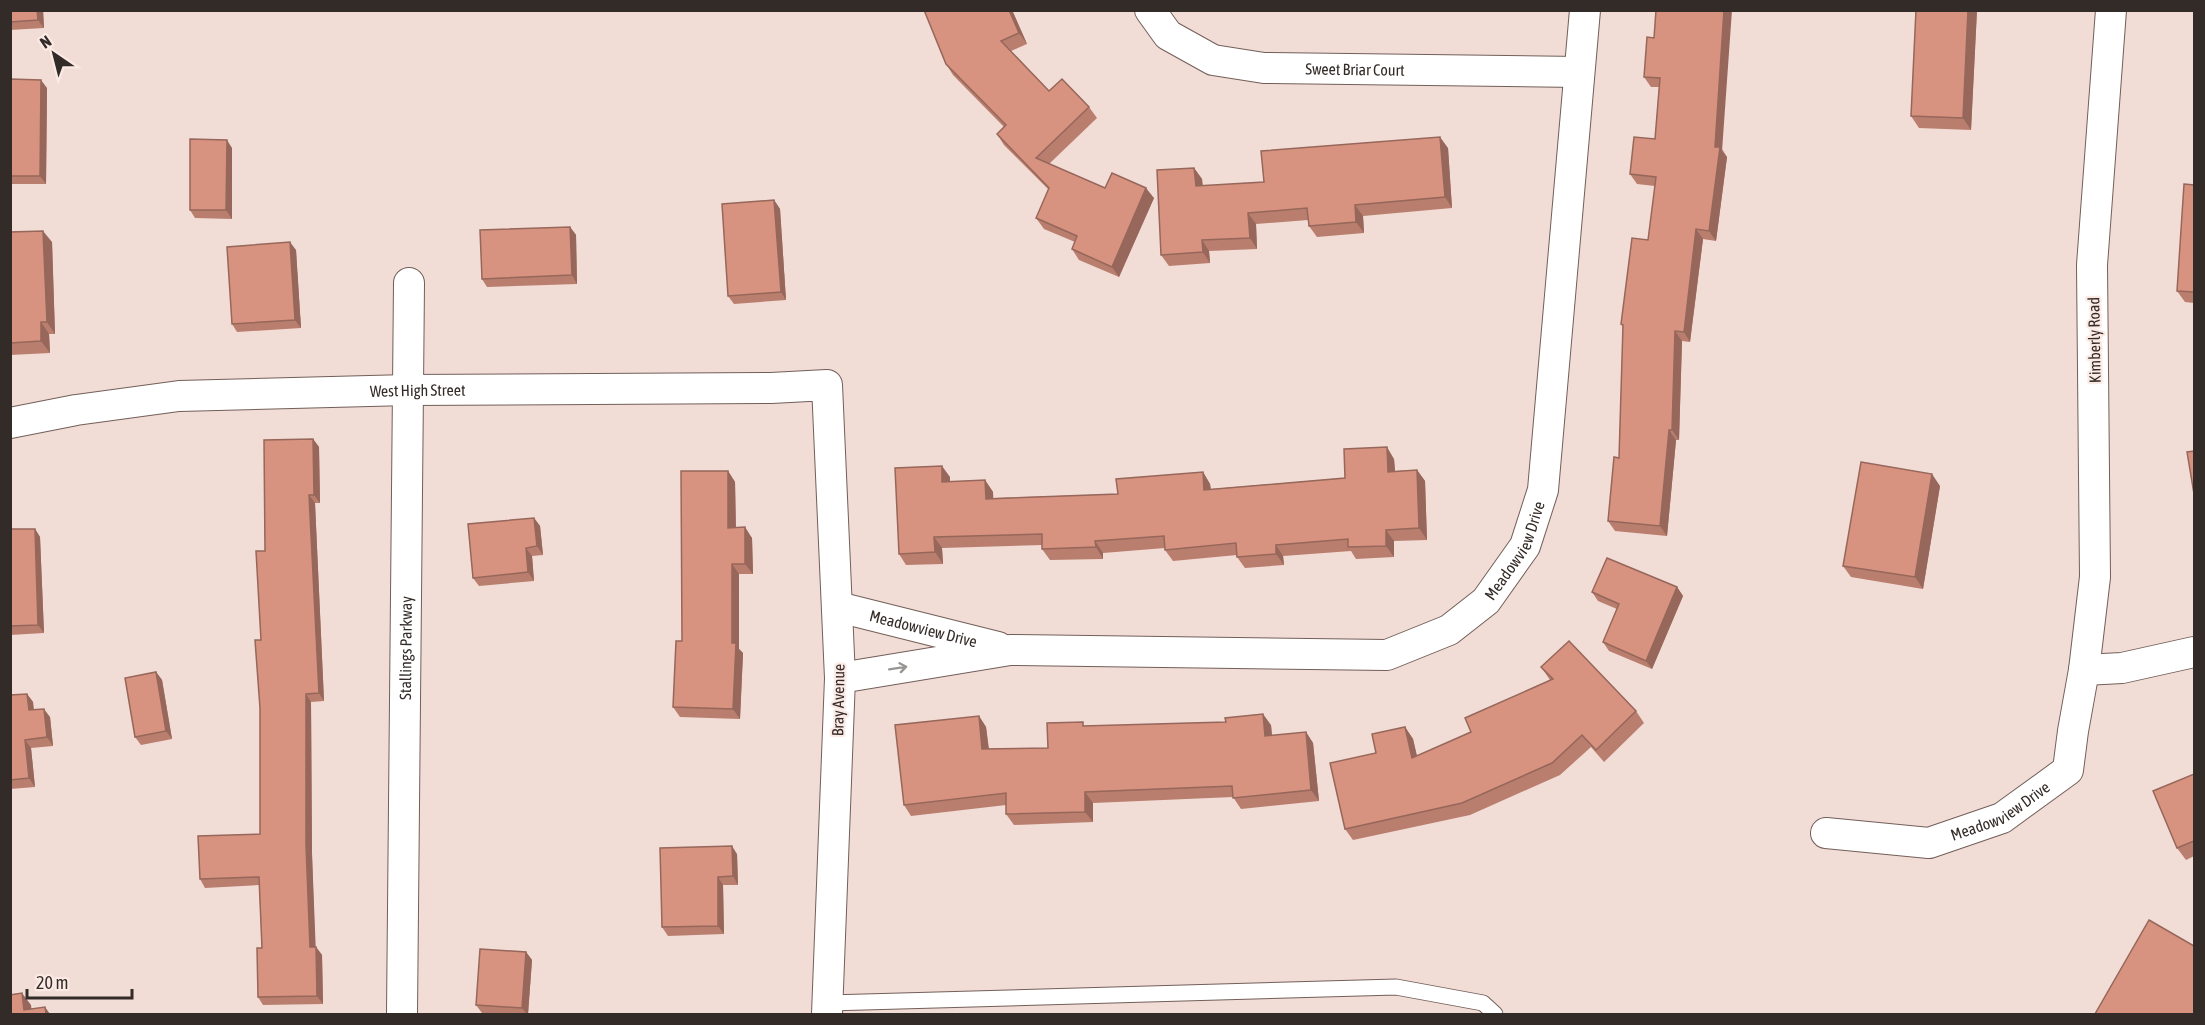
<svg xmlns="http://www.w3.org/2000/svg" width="2205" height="1025" font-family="'Asap Condensed',sans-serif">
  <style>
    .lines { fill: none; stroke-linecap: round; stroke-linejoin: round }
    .lane-casing { stroke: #725f59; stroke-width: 17 }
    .street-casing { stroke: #725f59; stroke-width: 32 }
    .lane { stroke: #fff; stroke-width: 15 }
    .street { stroke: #fff; stroke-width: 30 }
    .wall { fill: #b97e6e }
    .shaded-wall { fill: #96675a }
    .building { fill: #d79380; stroke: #96675a; stroke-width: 1.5 }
    .oneway { stroke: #999594 }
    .labels { text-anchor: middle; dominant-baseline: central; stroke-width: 4.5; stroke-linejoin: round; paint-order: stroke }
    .street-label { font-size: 16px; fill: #332b28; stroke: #fceae5 }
  </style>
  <rect width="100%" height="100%" fill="#f2dcd6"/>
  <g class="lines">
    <g class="lane-casing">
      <polyline id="lane" points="828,1003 1396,987 1483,1003 1495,1014"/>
    </g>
    <g class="street-casing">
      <g id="street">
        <path id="s1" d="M1150,10l18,25 45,25 51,8 315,4"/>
        <path id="s2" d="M10,423l66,-13 103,-14 229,-6 363,-2 56,-3 13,293 -13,336"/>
        <path id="s3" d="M838,607l160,40"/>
        <polyline points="2084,670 2122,668 2194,652"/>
        <path id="s4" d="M840,678l170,-28 377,5 62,-25 37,-29 39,-55 18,-56 42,-480"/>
        <path id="s5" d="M1826,833l103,10 73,-25 66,-48 5,-39 11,-61 11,-93 -3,-312 19,-255"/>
        <path id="s6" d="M402,1014l7,-731"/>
      </g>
    </g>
    <use href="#lane" class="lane"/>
    <use href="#street" class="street"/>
  </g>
  <g class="wall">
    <polygon points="10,10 43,10 44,28 10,30"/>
    <polygon points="924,10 1012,10 1027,44 1011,51 1049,91 1089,107 1097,118 1049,164 1105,188 1154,198 1119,277 1079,260 1072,249 1075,242 1044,229 1036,218 1049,190 1004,145 997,134 1004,127 953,75 946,64"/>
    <polygon points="1916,10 1977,10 1971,130 1919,128 1911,116"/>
    <polygon points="1654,38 1727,157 1716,241 1703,239 1690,342 1682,341 1679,440 1676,440 1667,536 1615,531 1608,521 1619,458 1623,327 1621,324 1648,240 1655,186 1637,184 1630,174 1655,139 1659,87 1651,87 1644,77"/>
    <polygon points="10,79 47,88 46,184 10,184"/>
    <polygon points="232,148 232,219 195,218 190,210"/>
    <polygon points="1448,148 1452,208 1363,216 1364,233 1317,237 1309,226 1308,220 1256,224 1257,249 1209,251 1210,263 1169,266 1161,255 1194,168 1202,179 1203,186 1264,182"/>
    <polygon points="2194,185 2194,303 2185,302 2177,291"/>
    <polygon points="774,200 780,209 786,300 734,304 728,296"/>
    <polygon points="570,227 576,235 577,284 487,287 482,279"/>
    <polygon points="10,232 52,242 55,334 49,334 50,353 10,355"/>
    <polygon points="296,250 301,328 237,332 232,324"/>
    <polygon points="313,439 319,447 320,503 315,503 324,701 311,702 312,854 315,947 316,947 322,955 323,1004 263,1005 258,997 262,948 259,885 205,888 200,879 260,834 261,640 265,551"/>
    <polygon points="1394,459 1395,471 1417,470 1425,481 1427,540 1394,541 1394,557 1356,559 1351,551 1283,556 1284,565 1245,568 1237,557 1237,555 1173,561 1165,550 1165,548 1103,553 1103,559 1050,560 1042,549 1042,545 942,548 943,564 906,565 899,554 950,477 950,482 985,480 993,492 993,498 1118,494 1203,472 1210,484 1211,489 1345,478"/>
    <polygon points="728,471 735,482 736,528 752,538 753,574 739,574 739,649 743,653 740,719 680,717 673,707 682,641"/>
    <polygon points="1940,486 1923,589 1851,577 1843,566"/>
    <polygon points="534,518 540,526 543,555 532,556 534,581 479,586 473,578"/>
    <polygon points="10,529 35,529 40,537 44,633 10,635"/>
    <polygon points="1677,587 1683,596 1652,669 1609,651 1603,642 1617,609 1598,601 1592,592"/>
    <polygon points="1541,667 1636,711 1644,723 1604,762 1591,747 1560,775 1470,815 1353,840 1345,829 1376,753 1405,727 1413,739 1417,756 1471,732 1550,680"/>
    <polygon points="156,672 162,680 172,739 141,745 135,737"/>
    <polygon points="27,694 33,702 34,710 50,717 53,746 31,748 35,787 10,789 10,695"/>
    <polygon points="979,716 986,727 989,749 1048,748 1086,726 1271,725 1272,736 1306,732 1313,743 1319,801 1241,809 1233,797 1093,803 1093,822 1014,825 1006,814 1006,805 911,816 904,805"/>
    <polygon points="2194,774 2194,856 2186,860 2177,848"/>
    <polygon points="737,854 738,885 723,885 724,934 668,936 662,927"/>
    <polygon points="526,952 532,960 528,1014 482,1013 476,1005"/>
  </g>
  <g class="shaded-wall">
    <polygon points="37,10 43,10 44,28 38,20"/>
    <polygon points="1009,10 1012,10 1027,44 1019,33"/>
    <polygon points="1724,10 1732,10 1722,151 1727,157 1716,241 1709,231"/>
    <polygon points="1968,10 1977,10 1971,130 1963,118"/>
    <polygon points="41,80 47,88 46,184 40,176"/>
    <polygon points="1440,137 1448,148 1452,208 1445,197"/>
    <polygon points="227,140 232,148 232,219 226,210"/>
    <polygon points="1194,168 1202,179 1203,197 1196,186"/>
    <polygon points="1146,188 1154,198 1119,277 1112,267"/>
    <polygon points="774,200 780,209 786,300 781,292"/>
    <polygon points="1355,205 1363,216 1364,233 1356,222"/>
    <polygon points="1248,213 1256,224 1257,249 1250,238"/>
    <polygon points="570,227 576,235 577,284 572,275"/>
    <polygon points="1696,229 1703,239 1690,342 1684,332"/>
    <polygon points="43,231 52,242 55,334 47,322"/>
    <polygon points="1202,240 1209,251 1210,263 1203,252"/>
    <polygon points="290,242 296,250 301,328 295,320"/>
    <polygon points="41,322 49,334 50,353 41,341"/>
    <polygon points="1675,331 1682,341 1679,440 1672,430"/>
    <polygon points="1669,430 1676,440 1667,536 1660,526"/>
    <polygon points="313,439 319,447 320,503 314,495"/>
    <polygon points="1387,447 1394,459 1396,483 1388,472"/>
    <polygon points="942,466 950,477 950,494 942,482"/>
    <polygon points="1417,470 1425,481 1427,540 1419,528"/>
    <polygon points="728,471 735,482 736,538 728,528"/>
    <polygon points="1203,472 1210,484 1212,501 1204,490"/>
    <polygon points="1932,474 1940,486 1923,589 1915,577"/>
    <polygon points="985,480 993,492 994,510 986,499"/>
    <polygon points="309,495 315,503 324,701 319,693"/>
    <polygon points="534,518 540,526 543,555 537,546"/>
    <polygon points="745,527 752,538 753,574 745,564"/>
    <polygon points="35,529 40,537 44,633 38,625"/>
    <polygon points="1386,530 1394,541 1394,557 1386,546"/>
    <polygon points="934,537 942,548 943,564 935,552"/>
    <polygon points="1095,541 1103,553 1103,559 1096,547"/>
    <polygon points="1276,545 1283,556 1284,565 1276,554"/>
    <polygon points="526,548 532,556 534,581 528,572"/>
    <polygon points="732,564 739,574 739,649 743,653 740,719 733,709"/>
    <polygon points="1677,587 1683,596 1652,669 1646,661"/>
    <polygon points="156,672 162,680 172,739 166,731"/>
    <polygon points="27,694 33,702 34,719 29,710"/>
    <polygon points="306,694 311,702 312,854 316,955 310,947 306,845"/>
    <polygon points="44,709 50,717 53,746 47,737"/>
    <polygon points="1263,714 1271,725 1273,747 1265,736"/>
    <polygon points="979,716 986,727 990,760 982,749"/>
    <polygon points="1405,727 1413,739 1420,770 1412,758"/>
    <polygon points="1306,732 1313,743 1319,801 1311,790"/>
    <polygon points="25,740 31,748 35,787 29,778"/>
    <polygon points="1085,792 1093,803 1093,822 1085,812"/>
    <polygon points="732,846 737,854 738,885 733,876"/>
    <polygon points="718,877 723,885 724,934 718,926"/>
    <polygon points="316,947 322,955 323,1004 317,996"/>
    <polygon points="526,952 532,960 528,1014 527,1014 522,1008"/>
    <polygon points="22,993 31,1005 32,1014 24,1010"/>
    <polygon points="45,1007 50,1014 46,1014"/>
  </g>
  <g class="building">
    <polygon points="10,10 37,10 38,20 10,22"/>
    <polygon points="924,10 1009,10 1019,33 1001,41 1049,91 1062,79 1089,107 1036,158 1105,188 1112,173 1146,188 1112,267 1072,249 1077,236 1036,218 1049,188 997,134 1006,125 946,64"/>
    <polygon points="1656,10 1724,10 1715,147 1720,147 1709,231 1696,229 1684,332 1675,331 1672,430 1669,430 1660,526 1608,521 1614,457 1619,458 1623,325 1621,324 1632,238 1648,240 1656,177 1630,174 1634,137 1655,139 1660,78 1644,77 1647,37 1654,38"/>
    <polygon points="1916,10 1968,10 1963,118 1911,116"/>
    <polygon points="10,79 41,80 40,176 10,176"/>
    <polygon points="1440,137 1445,197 1355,205 1356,222 1309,226 1307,208 1248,213 1250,238 1202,240 1203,252 1161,255 1157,170 1194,168 1196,186 1264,182 1261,151"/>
    <polygon points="190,139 227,140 226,210 190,210"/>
    <polygon points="2184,184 2194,185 2194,292 2177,291"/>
    <polygon points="774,200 781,292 728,296 722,204"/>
    <polygon points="570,227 572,275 482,279 480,230"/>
    <polygon points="43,231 47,322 41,322 41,341 10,343 10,232"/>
    <polygon points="290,242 295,320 232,324 227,247"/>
    <polygon points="313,439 314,495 309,495 319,693 306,694 306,845 310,947 316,947 317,996 258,997 257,948 262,948 259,877 200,879 198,836 260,834 260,708 255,640 261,640 256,551 265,551 264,440"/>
    <polygon points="1387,447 1388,472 1417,470 1419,528 1386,530 1386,546 1348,547 1348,539 1276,545 1276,554 1237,557 1236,543 1165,550 1164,536 1095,541 1096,547 1042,549 1042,534 934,537 935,552 899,554 895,468 942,466 942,482 985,480 986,499 1118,494 1116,479 1203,472 1204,490 1345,478 1344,449"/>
    <polygon points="2194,451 2194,494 2187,452"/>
    <polygon points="1861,462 1932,474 1915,577 1843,566"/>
    <polygon points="681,471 728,471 728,528 745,527 745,564 732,564 732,643 736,643 733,709 673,707 676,641 682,641"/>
    <polygon points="534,518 537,546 526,548 528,572 473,578 468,524"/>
    <polygon points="10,529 35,529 38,625 10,626"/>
    <polygon points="1607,558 1677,587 1646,661 1603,642 1619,604 1592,592"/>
    <polygon points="1569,641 1636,711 1596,750 1582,735 1552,763 1462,803 1345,829 1330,763 1376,753 1372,734 1405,727 1412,758 1471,732 1465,718 1553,679 1541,667"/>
    <polygon points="156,672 166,731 135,737 125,678"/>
    <polygon points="27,694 29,710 44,709 47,737 25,740 29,778 10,780 10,695"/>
    <polygon points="1263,714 1265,736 1306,732 1311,790 1233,798 1232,786 1085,792 1085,812 1006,814 1006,793 904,805 895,725 979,716 982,749 1048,748 1047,723 1083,722 1083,726 1226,722 1225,718"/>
    <polygon points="2194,774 2194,841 2177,848 2153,791"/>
    <polygon points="732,846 733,876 718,877 718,926 662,927 660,848"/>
    <polygon points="2149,920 2194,946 2194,1014 2095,1014"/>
    <polygon points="480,949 526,952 522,1008 476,1005"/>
    <polygon points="22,993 24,1010 45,1007 46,1014 10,1014 10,995"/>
  </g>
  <defs><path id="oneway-shaft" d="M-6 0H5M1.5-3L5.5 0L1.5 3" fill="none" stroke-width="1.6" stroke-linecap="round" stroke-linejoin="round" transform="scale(1.5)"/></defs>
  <use class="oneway" href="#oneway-shaft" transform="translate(898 668) rotate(-9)"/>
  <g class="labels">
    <g class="street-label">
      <text stroke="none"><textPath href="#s1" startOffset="225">Sweet Briar Court</textPath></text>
      <text transform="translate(2094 340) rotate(-91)">Kimberly Road</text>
      <text stroke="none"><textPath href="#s2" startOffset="410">West High Street</textPath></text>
      <text stroke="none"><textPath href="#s4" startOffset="722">Meadowview Drive</textPath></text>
      <text stroke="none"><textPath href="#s3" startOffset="88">Meadowview Drive</textPath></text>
      <text stroke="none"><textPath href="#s6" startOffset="366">Stallings Parkway</textPath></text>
      <text transform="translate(838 700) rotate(-89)">Bray Avenue</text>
      <text stroke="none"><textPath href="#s5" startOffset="182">Meadowview Drive</textPath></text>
    </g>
  </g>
  <rect width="2205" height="1025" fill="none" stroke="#332b28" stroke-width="24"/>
  <g transform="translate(54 54) rotate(325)" stroke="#fceae5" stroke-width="4.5" paint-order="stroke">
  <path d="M0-4.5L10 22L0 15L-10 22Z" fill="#332b28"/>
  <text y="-9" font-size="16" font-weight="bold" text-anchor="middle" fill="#332b28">N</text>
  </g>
  <path d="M27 989v9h105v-9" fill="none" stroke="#332b28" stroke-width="3"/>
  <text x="36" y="989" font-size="18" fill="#332b28" stroke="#fceae5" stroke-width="4.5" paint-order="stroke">20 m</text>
</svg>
